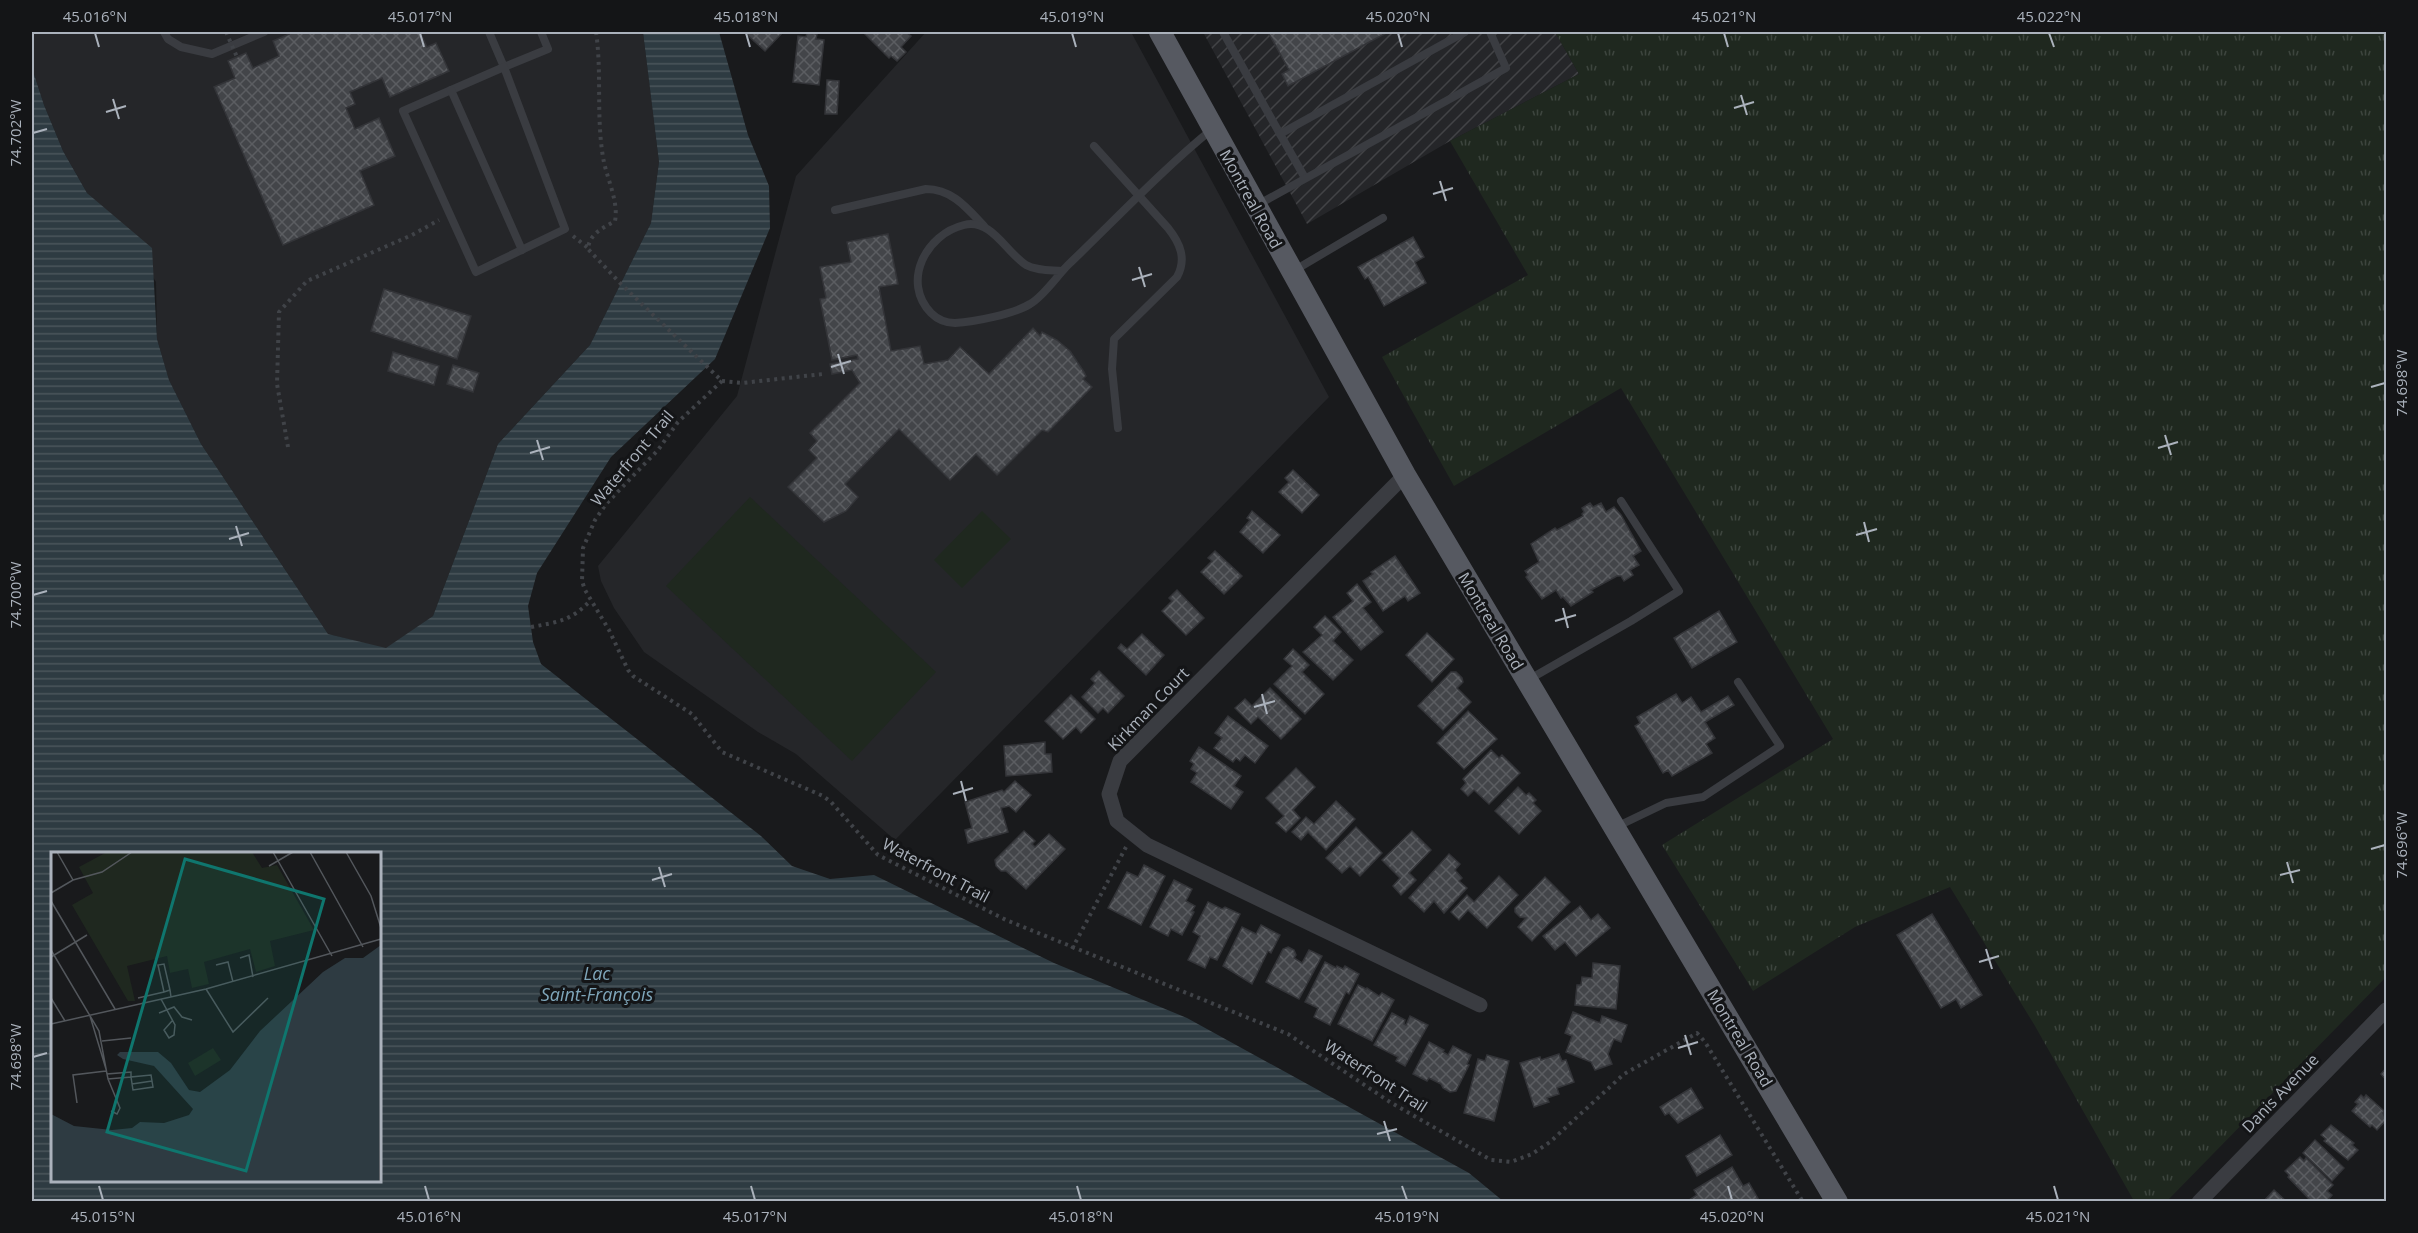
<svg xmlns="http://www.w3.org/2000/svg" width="2418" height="1233" font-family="'Open Sans',sans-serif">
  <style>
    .built { fill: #252629 }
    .industrial { fill: url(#industrial-furrows) }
    .grass { fill: url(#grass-tufts) }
    .garden { fill: #1f281f }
    .water { fill: url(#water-rules); fill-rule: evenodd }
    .building { fill: url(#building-cross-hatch); stroke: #333438; stroke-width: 1.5 }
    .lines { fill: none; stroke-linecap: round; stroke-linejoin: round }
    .path { stroke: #404348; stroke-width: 4; stroke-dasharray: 3 4.5; stroke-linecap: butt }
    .lane { stroke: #3a3c41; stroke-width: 8 }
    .street { stroke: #3a3c41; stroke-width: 15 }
    .primary { stroke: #565961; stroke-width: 22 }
    .path-bridge { stroke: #404348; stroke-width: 4; stroke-dasharray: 3 4.5; stroke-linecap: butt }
    .ticks { fill: none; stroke: #abb2bc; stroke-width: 2 }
    .labels { text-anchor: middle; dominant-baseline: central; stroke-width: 6; stroke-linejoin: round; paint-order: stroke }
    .street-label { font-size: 16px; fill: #abb2bc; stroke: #141517 }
    .water-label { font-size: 18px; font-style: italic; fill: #7fa6ba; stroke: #141517 }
    .inset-road { fill: none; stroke: #53575c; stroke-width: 1.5 }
    .view { fill: #0f766e; fill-opacity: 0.15; stroke: #0f766e; stroke-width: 3 }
    .inset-edge { fill: none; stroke: #abb2bc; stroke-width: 3 }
    .neatline { fill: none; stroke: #abb2bc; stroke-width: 2 }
    .ticks-label { font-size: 15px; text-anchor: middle; fill: #abb2bc }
  </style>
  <defs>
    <pattern id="industrial-furrows" width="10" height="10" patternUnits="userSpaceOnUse" patternTransform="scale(1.5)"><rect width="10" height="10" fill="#252629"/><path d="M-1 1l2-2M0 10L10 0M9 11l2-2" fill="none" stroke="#424346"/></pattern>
    <pattern id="grass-tufts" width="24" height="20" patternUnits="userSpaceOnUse" patternTransform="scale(1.5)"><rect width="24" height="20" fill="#1f281f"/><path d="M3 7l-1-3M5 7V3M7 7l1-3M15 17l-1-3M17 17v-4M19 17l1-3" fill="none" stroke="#3d453e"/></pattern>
    <pattern id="water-rules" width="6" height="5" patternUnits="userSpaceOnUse" patternTransform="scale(1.5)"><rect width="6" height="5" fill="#2e3b42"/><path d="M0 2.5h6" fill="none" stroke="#4a555b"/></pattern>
    <pattern id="building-cross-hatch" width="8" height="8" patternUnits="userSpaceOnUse" patternTransform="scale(1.5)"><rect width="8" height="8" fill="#434549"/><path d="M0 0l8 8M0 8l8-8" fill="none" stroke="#5b5d61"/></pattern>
  </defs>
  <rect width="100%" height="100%" fill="#191a1c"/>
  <g class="built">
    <polygon points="32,32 643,32 659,162 651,223 590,345 498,444 433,616 386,649 328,634 201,444 169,380 157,339 156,282 117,220 87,193 63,151 44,105 32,68"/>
    <polygon points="926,32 1131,32 1329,397 895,840 796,754 758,732 644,652 614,608 601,581 598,566 737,396 796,176"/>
  </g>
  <polygon class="industrial" points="1203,32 1555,32 1579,74 1450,141 1307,224"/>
  <polygon class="grass" points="1555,32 2386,32 2386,977 2167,1201 2134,1201 2035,1026 1950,887 1855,927 1753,991 1662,845 1833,739 1621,388 1454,486 1382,357 1528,275 1450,141 1579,74"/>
  <g class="garden">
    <polygon points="750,497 936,672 852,761 666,586"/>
    <polygon points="982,511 1011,539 962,588 934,560"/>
  </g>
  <path class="water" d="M643,32h76l29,103 21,51 1,42 -55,131 -104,98 -74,116 -9,33 5,36 8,22 220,172 31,30 38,13 44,-4 180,88 133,55 282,155 34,28h-1471v-1133l12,37 19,46 24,42 65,55 5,91 12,41 32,64 127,190 58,14 47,-32 65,-172 92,-99 61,-122 8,-61zM52,854h328v326h-328z"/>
  <g class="building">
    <polygon points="294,32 420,32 427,47 436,43 449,71 390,97 382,78 350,92 355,104 346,108 355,129 379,118 395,156 360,171 374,205 283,245 214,87 235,78 228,61 246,53 253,68 279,56 273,41"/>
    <polygon points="744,32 783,32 765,51"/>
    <polygon points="863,32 906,32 911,36 901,47 906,52 897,61 891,56 889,58"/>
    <polygon points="1268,32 1388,32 1288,86 1282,74 1289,70"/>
    <polygon points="807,33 817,34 816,39 824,40 819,85 793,82 798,36 806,37"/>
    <polygon points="827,80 839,81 837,114 825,114"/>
    <polygon points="888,234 898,284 879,287 891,351 920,346 924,364 948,360 960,347 989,374 1033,328 1040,336 1042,332 1057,340 1070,351 1084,372 1086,376 1083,379 1092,387 1048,432 1042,430 997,475 976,454 950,480 899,429 845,484 858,497 846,511 824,522 788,487 817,458 809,450 817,441 810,433 860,383 852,370 832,374 830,364 858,359 857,355 832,360 820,299 826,298 820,267 851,262 847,242"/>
    <polygon points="1413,237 1424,257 1415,262 1426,283 1384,306 1368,277 1365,279 1358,267"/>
    <polygon points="384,289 471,316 457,359 371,331"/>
    <polygon points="393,352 439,366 434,385 388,371"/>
    <polygon points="453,365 479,373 473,392 447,384"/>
    <polygon points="1293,470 1319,495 1302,513 1279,492 1289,482 1285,478"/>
    <polygon points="1590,503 1593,507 1601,503 1606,512 1614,507 1621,515 1641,551 1633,556 1639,565 1630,570 1633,575 1624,581 1621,576 1617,576 1591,590 1593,592 1571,606 1563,597 1561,598 1556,590 1542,599 1526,577 1528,575 1525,571 1539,562 1531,544 1555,528 1557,530 1583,516 1582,514 1584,512 1582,508"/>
    <polygon points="1252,511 1280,535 1263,553 1240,532 1250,520 1247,518"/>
    <polygon points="1215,551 1242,576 1224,594 1201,572 1212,561 1208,558"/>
    <polygon points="1395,556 1420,593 1408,601 1405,596 1383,611 1363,581 1373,574 1371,572"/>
    <polygon points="1357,584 1371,602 1363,608 1383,632 1361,650 1333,617 1353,601 1347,593"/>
    <polygon points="1177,590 1204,618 1186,635 1162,611 1172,601 1169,598"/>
    <polygon points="1719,611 1737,642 1692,668 1674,638"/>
    <polygon points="1325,616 1341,632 1333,641 1353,660 1333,680 1303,652 1322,635 1314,627"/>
    <polygon points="1427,633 1454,659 1432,682 1406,655"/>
    <polygon points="1142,634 1164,655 1146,675 1118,648 1121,644 1127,649"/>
    <polygon points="1293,649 1309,665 1302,672 1324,694 1305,714 1274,684 1292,666 1284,659"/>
    <polygon points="1099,671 1124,696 1108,713 1103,708 1098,713 1082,697 1095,683 1091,679"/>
    <polygon points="1451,672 1456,672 1462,678 1463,682 1457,688 1471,702 1443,730 1418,706"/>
    <polygon points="1270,688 1301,719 1281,739 1258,717 1251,724 1235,708 1245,699 1252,706"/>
    <polygon points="1676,694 1682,703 1691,697 1701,712 1728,696 1734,705 1705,722 1715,738 1706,744 1712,753 1672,776 1668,770 1663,773 1635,726 1640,723 1637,717"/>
    <polygon points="1071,695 1095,719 1081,733 1076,727 1063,739 1045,721"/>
    <polygon points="1468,711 1497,739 1464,769 1437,743"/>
    <polygon points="1228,716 1268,746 1255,763 1245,755 1240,761 1236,758 1233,762 1214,748 1222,738 1215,733"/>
    <polygon points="1045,742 1045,754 1051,754 1052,772 1006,776 1004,746"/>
    <polygon points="1199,747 1241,776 1234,786 1243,792 1231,809 1191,782 1197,773 1191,769 1194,764 1190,761"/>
    <polygon points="1491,750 1499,758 1502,755 1520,773 1489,804 1474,790 1468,796 1461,789 1466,783 1463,779"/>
    <polygon points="1296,768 1315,787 1293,810 1300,818 1286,832 1276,823 1284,816 1266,798"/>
    <polygon points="1015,781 1031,795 1016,812 1009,806 1001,808 1008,832 968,843 965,830 972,828 965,802 1002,790 1004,792"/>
    <polygon points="1518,787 1526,795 1529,793 1536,800 1533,803 1541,811 1519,834 1495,811"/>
    <polygon points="1336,801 1355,819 1326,850 1308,832 1301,840 1292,832 1306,817 1314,824"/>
    <polygon points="1356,827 1382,853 1360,876 1350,866 1342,873 1326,858"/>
    <polygon points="1024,831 1033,839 1035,841 1032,844 1035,847 1049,834 1065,849 1026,889 1006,871 1001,871 996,866 995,860"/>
    <polygon points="1412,831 1431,850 1409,873 1416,880 1401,895 1393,886 1400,878 1382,860"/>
    <polygon points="1449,854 1460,864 1455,870 1462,878 1459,881 1467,888 1444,913 1434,901 1424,912 1409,898"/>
    <polygon points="1144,865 1165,876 1141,925 1108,908 1127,872 1138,877"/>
    <polygon points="1499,876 1518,895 1487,928 1468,910 1459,920 1451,912 1467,895 1474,902"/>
    <polygon points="1545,877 1570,902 1532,941 1518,927 1526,918 1520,917 1515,912 1515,908"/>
    <polygon points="1174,880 1192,889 1186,901 1195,906 1192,911 1194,912 1182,935 1171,929 1168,936 1150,927"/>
    <polygon points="1208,902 1222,909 1225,907 1240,914 1217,960 1210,957 1205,968 1188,960 1200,936 1193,932"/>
    <polygon points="1580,906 1591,920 1598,914 1610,928 1576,956 1565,942 1555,950 1543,936"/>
    <polygon points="1932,914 1982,995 1961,1008 1956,999 1941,1008 1897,935"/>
    <polygon points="1261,925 1280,935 1271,953 1268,951 1252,984 1223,966 1242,927 1256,934"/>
    <polygon points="1288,947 1294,950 1296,955 1294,958 1302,963 1309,950 1322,956 1299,999 1266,982 1283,949"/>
    <polygon points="1325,962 1336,968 1337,966 1343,969 1345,966 1359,974 1349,994 1346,992 1330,1025 1314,1017 1318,1008 1305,1002"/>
    <polygon points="1593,963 1620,966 1616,1009 1575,1005 1577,985 1581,985 1582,977 1592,978"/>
    <polygon points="1358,985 1366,989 1367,988 1379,996 1382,993 1394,1000 1372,1041 1338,1024"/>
    <polygon points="1573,1012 1600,1023 1602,1016 1627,1025 1621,1042 1614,1039 1608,1054 1612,1064 1595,1070 1591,1062 1566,1052 1572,1036 1565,1033"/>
    <polygon points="1392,1013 1405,1020 1404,1024 1406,1025 1410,1016 1428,1025 1405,1066 1396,1061 1398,1057 1374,1045"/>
    <polygon points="1429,1042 1444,1050 1443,1052 1448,1055 1453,1046 1471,1055 1467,1064 1469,1065 1456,1091 1450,1092 1443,1088 1441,1084 1429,1078 1427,1081 1413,1074"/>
    <polygon points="1559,1054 1562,1061 1566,1060 1574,1082 1557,1088 1559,1094 1547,1098 1549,1102 1534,1107 1520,1063 1540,1057 1541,1060"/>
    <polygon points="1487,1055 1509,1061 1494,1121 1464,1113 1478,1059 1485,1061"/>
    <polygon points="2386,1068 2386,1080 2381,1074"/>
    <polygon points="1691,1088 1703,1108 1678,1123 1669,1113 1665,1115 1660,1107"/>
    <polygon points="2361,1095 2364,1098 2366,1095 2384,1111 2383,1113 2386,1120 2377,1130 2372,1125 2370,1127 2352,1111 2358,1104 2355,1102"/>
    <polygon points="2331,1125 2354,1143 2352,1145 2358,1150 2348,1160 2324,1141 2326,1139 2321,1135"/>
    <polygon points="1720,1135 1732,1155 1697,1176 1686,1156"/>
    <polygon points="2315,1140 2344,1168 2332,1181 2303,1153"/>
    <polygon points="2300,1157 2304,1161 2306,1158 2333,1185 2327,1191 2332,1195 2326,1202 2312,1202 2288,1177 2289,1175 2285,1171"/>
    <polygon points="1732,1167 1743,1186 1749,1183 1760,1202 1686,1202 1697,1195 1694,1190"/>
    <polygon points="2274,1190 2287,1202 2263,1202"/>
  </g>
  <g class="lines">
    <g class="path">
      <path d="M596,32c6,41 0,83 7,125 3,20 16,44 12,64 -12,7 -26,13 -27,28l33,35 101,97"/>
      <polyline points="573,236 588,248"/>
      <polyline points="722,381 678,422 658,450 606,504 595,520 583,548 582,581 585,590 609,630 628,670 633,676 692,714 722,752 823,796 831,802 878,855 1006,920 1288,1034 1390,1102 1491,1160 1511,1162 1532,1154 1550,1142 1624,1074 1697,1033 1705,1042 1803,1202"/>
      <polyline points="722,381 742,383 823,374"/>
      <polyline points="288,447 277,384 279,312 307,281 412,235 439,220"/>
      <path d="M531,627c27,-5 40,-6 60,-27"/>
      <polyline points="1072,949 1126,847"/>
    </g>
    <g class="lane">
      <polyline points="164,32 168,39 181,47 212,54 264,32"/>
      <polyline points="489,32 504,67 548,49 541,32"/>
      <polyline points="1223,32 1280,134"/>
      <polygon points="504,67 565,229 476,272 403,111"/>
      <polyline points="451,90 522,250"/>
      <path d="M1094,146l74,82c12,15 19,31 9,49l-63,62 -2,30 6,59"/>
      <polyline points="1305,178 1280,134 1465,32"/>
      <polyline points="1259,204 1506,68 1490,32"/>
      <path d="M835,210l91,-21c26,0 41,19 58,37"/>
      <polyline points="1295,270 1383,218"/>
      <path d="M1062,271c-12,-1 -25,0 -36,-6 -20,-13 -35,-47 -62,-40 -38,9 -63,57 -33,88 7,7 14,10 24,10 19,-1 59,-9 75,-19 13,-7 27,-28 38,-39 47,-45 93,-94 143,-135"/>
      <polyline points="1528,680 1631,621 1679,591 1621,501"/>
      <polyline points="1616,827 1666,803 1703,797 1780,746 1738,682"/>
    </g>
    <g class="street">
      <polyline points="1405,475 1120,761 1109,794 1117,821 1147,845 1480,1005"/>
      <polyline points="2199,1202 2386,1010"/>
    </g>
    <polyline class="primary" points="1160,32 1405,475 1837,1202"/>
    <polyline class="path-bridge" points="226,32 237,57"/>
  </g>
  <path class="ticks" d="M95,33l4,14M420,33l4,14M746,33l4,14M1072,33l4,14M1398,33l4,14M1724,33l4,14M2049,33l5,14M1741,95l6,20M113,99l6,20M1734,108l20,-6M106,112l20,-6M33,133l14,-4M1440,181l6,20M1433,194l20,-6M1139,267l6,20M1132,280l20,-6M838,354l6,20M831,367l20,-6M2371,387l14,-4M2165,435l6,20M537,440l6,20M2158,448l20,-6M530,453l20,-6M1864,522l5,20M236,526l6,20M1856,535l21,-6M229,539l20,-6M33,595l14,-4M1563,608l5,20M1555,621l21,-6M1262,694l5,20M1254,707l21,-6M961,781l5,20M953,794l20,-6M2371,849l14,-4M2287,862l6,21M659,867l6,20M2280,875l20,-5M652,880l20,-6M1986,949l6,20M1979,962l20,-6M1685,1035l6,20M1678,1048l20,-6M33,1057l14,-4M1384,1121l6,20M1377,1134l20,-5M99,1186l4,14M425,1186l4,14M751,1186l4,14M1077,1186l4,14M1402,1186l5,14M1728,1186l4,14M2054,1186l4,14"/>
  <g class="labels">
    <g class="street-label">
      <text transform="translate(1251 199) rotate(61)">Montreal Road</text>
      <text transform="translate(632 458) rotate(-50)">Waterfront Trail</text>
      <text transform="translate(1491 621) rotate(59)">Montreal Road</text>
      <text transform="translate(1148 709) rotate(-46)">Kirkman Court</text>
      <text transform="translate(936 870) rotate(28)">Waterfront Trail</text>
      <text transform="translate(1740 1038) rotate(59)">Montreal Road</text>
      <text transform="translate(1376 1076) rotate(33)">Waterfront Trail</text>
      <text transform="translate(2280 1093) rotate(-46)">Danis Avenue</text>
    </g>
    <g class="water-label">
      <text x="597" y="973">Lac<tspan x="597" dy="21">Saint-François</tspan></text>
    </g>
  </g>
  <g transform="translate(51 852)">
    <rect width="330" height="330" fill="#191a1c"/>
    <path d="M56,0h145l10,16 15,-3 37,65 -44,11 5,25 -19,6 -6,-23 -46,13 5,22 -17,4 -4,-19 -18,4 -3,-17 -40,10 8,35h-7l-56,-96 21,-12 -14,-26z" fill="#1f281f"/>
    <path d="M162,196l8,12 -26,16 -7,-13z" fill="#1f281f"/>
    <path d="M330,93l-2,237h-328v-68l23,12 38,4 20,-2 8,-6 24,1 25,-8 4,-6 -39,-43 -31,-7 -6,-4 3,-3h38l13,11 18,27 11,2 30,-22 30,-39 63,-59 22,-14h18z" fill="#2e3b42"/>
    <path class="inset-road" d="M6,0l16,28M222,0l59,104M259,0l53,95M295,0l25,44 10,32M218,14l24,-14M0,41l22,-13 29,-8 30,-20M0,49l64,108M0,98l48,81 8,43M0,105l36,-22M189,106l9,-3 4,22M165,113l12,-3 5,20M155,137l27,43 35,-34M119,138l-6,2 -6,-27 6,-1 6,26 1,7M0,146l14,23M87,146l26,-6M110,147l14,26 -1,10 -5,3 -5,-8 8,-9M108,161l15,-6 8,10 10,3M39,164l16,53M0,172l155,-35 175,-50M51,189l29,-3M80,220v5l-23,2 -1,-5zM100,223l2,12 -20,3 -2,-13zM57,227l12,29 -3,6 -6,-3M81,232l20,-3M26,251l-4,-28 33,-4"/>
    <path class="view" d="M134,7l139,40 -78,272 -139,-39z"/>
    <rect width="330" height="330" class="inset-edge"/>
  </g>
  <rect width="2418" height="1233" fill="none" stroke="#141517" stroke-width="66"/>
  <rect x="33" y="33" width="2352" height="1167" class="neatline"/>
  <g class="ticks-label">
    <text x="95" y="22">45.016°N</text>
    <text x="420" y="22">45.017°N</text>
    <text x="746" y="22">45.018°N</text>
    <text x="1072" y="22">45.019°N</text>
    <text x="1398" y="22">45.020°N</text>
    <text x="1724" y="22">45.021°N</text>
    <text x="2049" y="22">45.022°N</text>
    <text transform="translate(16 133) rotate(-90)" y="5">74.702°W</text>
    <text transform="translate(2402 383) rotate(-90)" y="5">74.698°W</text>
    <text transform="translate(16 595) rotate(-90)" y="5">74.700°W</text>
    <text transform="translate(2402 845) rotate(-90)" y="5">74.696°W</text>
    <text transform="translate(16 1057) rotate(-90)" y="5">74.698°W</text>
    <text x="103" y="1222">45.015°N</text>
    <text x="429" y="1222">45.016°N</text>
    <text x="755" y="1222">45.017°N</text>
    <text x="1081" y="1222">45.018°N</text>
    <text x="1407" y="1222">45.019°N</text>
    <text x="1732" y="1222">45.020°N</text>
    <text x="2058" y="1222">45.021°N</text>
  </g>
</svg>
